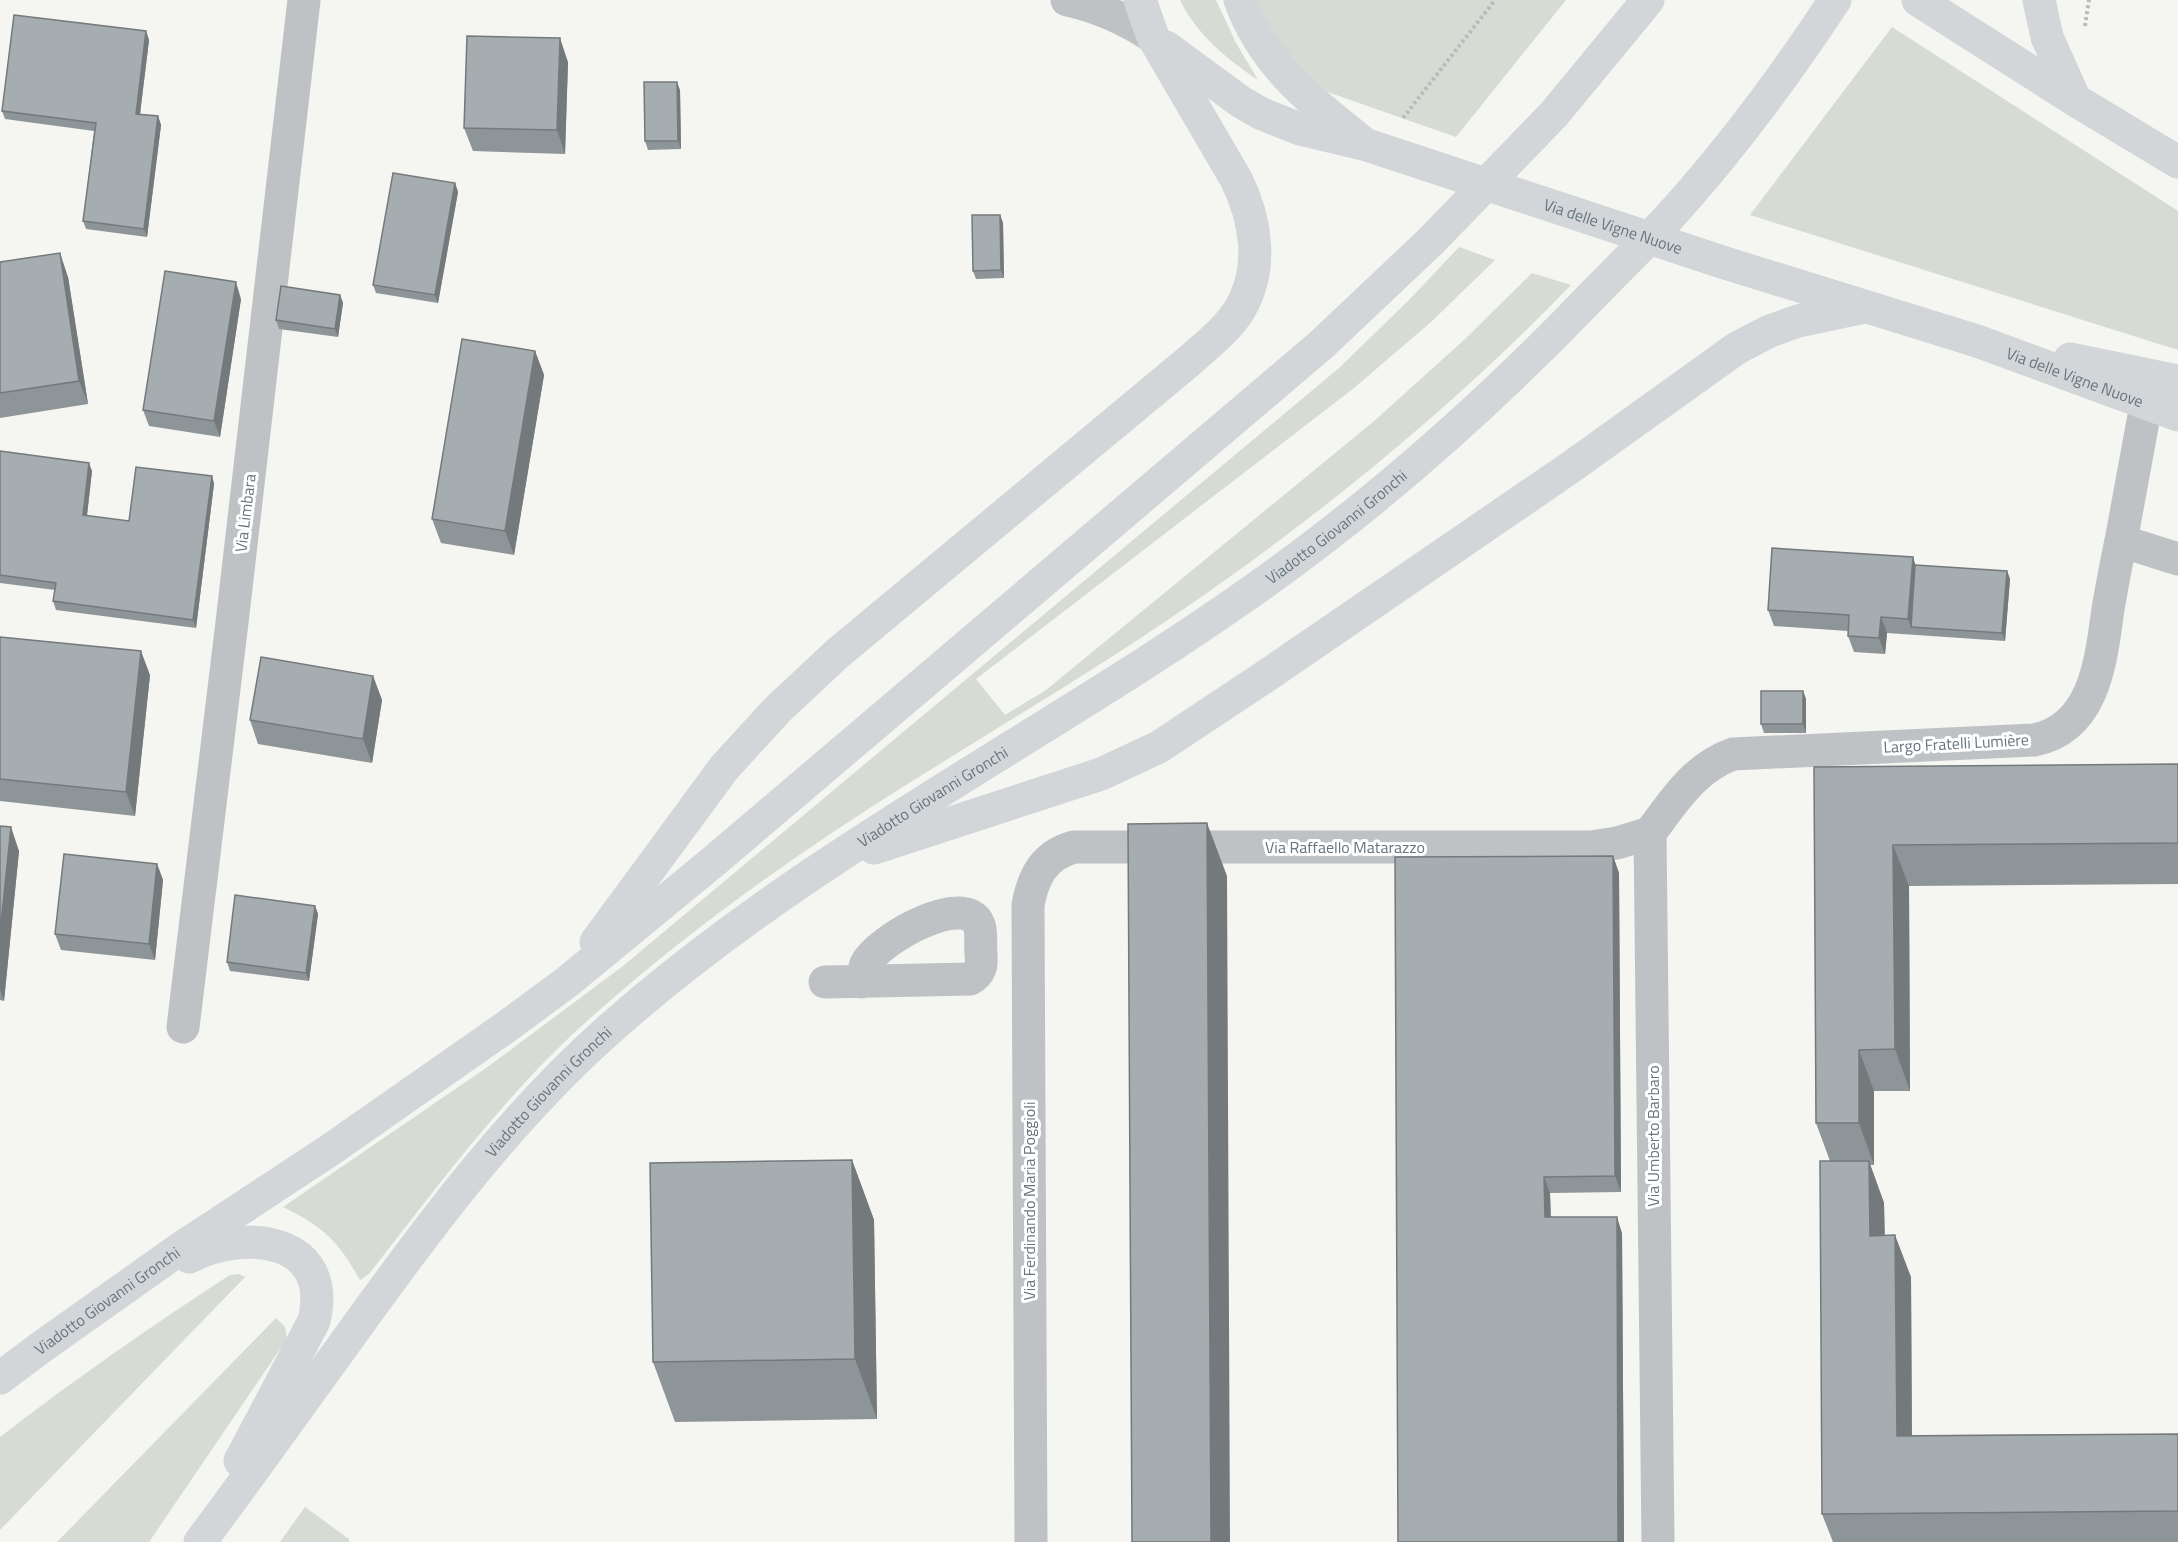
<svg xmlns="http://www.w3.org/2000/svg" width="2178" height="1542" font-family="'Titillium Web',sans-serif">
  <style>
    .green { fill: #d6dbd3 }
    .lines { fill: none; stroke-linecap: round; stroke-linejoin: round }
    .path { stroke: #b8bbbc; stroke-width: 4; stroke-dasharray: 3 3; stroke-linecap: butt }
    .minor { stroke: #bec2c5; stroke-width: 33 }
    .major { stroke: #d2d6d9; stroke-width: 33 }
    .wall { fill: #8e9598 }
    .shaded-wall { fill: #74797c }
    .building { fill: #a5adb1; stroke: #74797c; stroke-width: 1.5 }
    .labels { text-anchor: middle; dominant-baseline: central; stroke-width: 6; stroke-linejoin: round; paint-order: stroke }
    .street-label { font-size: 16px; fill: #67757f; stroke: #fff }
  </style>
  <rect width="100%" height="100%" fill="#f5f5f1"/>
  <g class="green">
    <path d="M1180,0h36l20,43 22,37c-31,-21 -61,-45 -78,-80z"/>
    <polygon points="1255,0 1566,0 1456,137 1316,88 1296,72"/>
    <polygon points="1892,27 2178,211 2178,350 1750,215"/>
    <path d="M1459,247l36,13 -64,62 -77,66 -378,291 29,36 41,-25 327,-268 91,-82 68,-67 39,12c-121,125 -255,234 -399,332 -87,59 -177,112 -266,168 -109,68 -214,143 -310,228 -87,76 -156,170 -227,261l-9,6c-22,-39 -36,-53 -77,-73l206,-141 134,-100 716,-598 71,-69z"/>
    <path d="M239,1274l6,3 -245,253v-93c74,-57 151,-111 230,-162z"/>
    <polygon points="276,1318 285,1327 287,1339 149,1542 57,1542"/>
    <polygon points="305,1507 349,1539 349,1542 280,1542"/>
  </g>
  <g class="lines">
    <g class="path">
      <polyline points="2085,26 2089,0"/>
      <polyline points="1403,118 1495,0"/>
    </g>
    <g class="minor">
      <path d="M1067,0c32,7 59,19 86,37"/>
      <polyline points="2121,541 2146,405"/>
      <path d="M825,982l145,-3c11,-6 12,-14 11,-26 -1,-8 1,-21 -2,-28 -13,-35 -102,15 -113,39 -2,5 -3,12 -4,18"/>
      <polyline points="183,1027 231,631 304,0"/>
      <path d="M1031,1542l-3,-637c5,-28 16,-50 46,-58h517l26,-4 33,-10"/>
      <path d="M1658,1542l-8,-709c24,-32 44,-65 83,-79l301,-14c61,-12 67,-80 74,-131 4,-23 8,-45 13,-68l57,18"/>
    </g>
    <g class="major">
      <path d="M1240,0c23,64 69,99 120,140"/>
      <polyline points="1918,0 2075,100 2178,162"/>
      <polyline points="2039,0 2047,37 2075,100"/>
      <path id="s1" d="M1166,47l75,55 21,12 38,15 67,16 355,117 255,79 201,74"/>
      <polyline points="2070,359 2178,381"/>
      <polyline points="874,848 1101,774 1159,747 1269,674 1571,467 1737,348 1770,331 1798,321 1864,307"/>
      <path d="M596,942l128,-174 53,-58 61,-57 350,-291c18,-16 40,-33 52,-53 24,-41 16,-90 -4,-130l-83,-142 -13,-37"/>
      <path d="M189,1257c56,-29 145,-19 125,64l-74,140"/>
      <path id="s2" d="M0,1378l40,-30 141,-100 149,-98 176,-123 61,-45 147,-121 607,-516 110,-104 123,-127 94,-114"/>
      <path id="s3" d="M200,1542c57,-76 112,-154 168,-231 71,-98 145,-195 236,-277 190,-171 422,-286 631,-431 128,-88 246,-192 354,-304 24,-25 48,-48 72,-73 64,-69 122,-147 174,-226"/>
    </g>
  </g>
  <g class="wall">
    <polygon points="146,31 149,40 140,114 158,116 161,125 147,237 86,229 83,221 94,131 5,119 2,111"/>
    <polygon points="568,62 565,154 473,151 464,128"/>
    <polygon points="680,90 681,149 648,150 645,141"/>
    <polygon points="455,183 458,192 438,303 376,293 373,285"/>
    <polygon points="1000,215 1003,223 1004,278 976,279 973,271"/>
    <polygon points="0,262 68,277 88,404 0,418"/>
    <polygon points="340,295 343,303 338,337 279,329 276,320"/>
    <polygon points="241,299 220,437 149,426 143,410"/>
    <polygon points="535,351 544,375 514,555 441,543 432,519"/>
    <polygon points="0,451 92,471 87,516 129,521 212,476 214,484 196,628 56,610 53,601 55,590 0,583"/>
    <polygon points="1913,557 1915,565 2007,571 2010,579 2005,641 1887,633 1885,654 1854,652 1848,636 1848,631 1774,626 1768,610"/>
    <polygon points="0,637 150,675 135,816 0,801"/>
    <polygon points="373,676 382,700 372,763 258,744 250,720"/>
    <polygon points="1803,691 1806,699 1806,733 1764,733 1761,724"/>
    <polygon points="2178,764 2178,884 1909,886 1910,1091 1874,1091 1874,1165 1870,1165 1884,1203 1885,1236 1911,1277 1912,1435 2178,1434 2178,1542 1833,1542 1822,1514 1830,1161 1816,1123 1814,767"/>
    <polygon points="0,826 19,851 4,1001 0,1000"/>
    <polygon points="1613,856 1619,873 1621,1192 1550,1193 1551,1217 1622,1233 1624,1542 1395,857"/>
    <polygon points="157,864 163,880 155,960 61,950 55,934"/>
    <polygon points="315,906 318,914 309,981 230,971 227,962"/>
    <polygon points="852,1160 874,1220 877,1419 675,1422 653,1362"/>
  </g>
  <g class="shaded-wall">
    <polygon points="146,31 149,40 139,122 136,114"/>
    <polygon points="560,38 568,62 565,154 557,130"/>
    <polygon points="677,82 680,90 681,149 678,141"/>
    <polygon points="158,116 161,125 147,237 144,229"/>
    <polygon points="455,183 458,192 438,303 435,295"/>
    <polygon points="1000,215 1003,223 1004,278 1001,270"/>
    <polygon points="60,253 68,277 88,404 79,381"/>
    <polygon points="236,282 241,299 220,437 214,421"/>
    <polygon points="340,295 343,303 338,337 335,329"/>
    <polygon points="535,351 544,375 514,555 505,531"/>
    <polygon points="89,463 92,471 86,523 83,515"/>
    <polygon points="212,476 214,484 196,628 193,620"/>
    <polygon points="1913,557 1918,573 1911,627 1908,619"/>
    <polygon points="2007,571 2010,579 2005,641 2002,633"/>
    <polygon points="1881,617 1887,633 1885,654 1879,638"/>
    <polygon points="141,651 150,675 135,816 126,792"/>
    <polygon points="373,676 382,700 372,763 363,739"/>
    <polygon points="1803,691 1806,699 1806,733 1803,724"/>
    <polygon points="1207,823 1227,876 1230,1542 1211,1542"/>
    <polygon points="11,827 19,851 4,1001 0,989 0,933"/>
    <polygon points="1893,845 1909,886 1910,1091 1895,1049"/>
    <polygon points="1613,856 1619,873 1621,1192 1615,1176"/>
    <polygon points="157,864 163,880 155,960 149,944"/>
    <polygon points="315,906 318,914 309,981 306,973"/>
    <polygon points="1859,1050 1874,1091 1874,1165 1859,1123"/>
    <polygon points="852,1160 874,1220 877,1419 855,1359"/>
    <polygon points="1869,1161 1884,1203 1885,1278 1870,1236"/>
    <polygon points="1544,1177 1550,1193 1551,1233 1545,1217"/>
    <polygon points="1617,1217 1622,1233 1624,1542 1618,1542"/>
    <polygon points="1895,1235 1911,1277 1912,1477 1897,1436"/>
  </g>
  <g class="building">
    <polygon points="14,15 146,31 136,114 158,116 144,229 83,221 96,123 2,111"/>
    <polygon points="467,36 560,38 557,130 464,128"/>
    <polygon points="644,82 677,82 678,141 645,141"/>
    <polygon points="393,173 455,183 435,295 373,285"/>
    <polygon points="972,215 1000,215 1001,270 973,271"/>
    <polygon points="60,253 79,381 0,393 0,262"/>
    <polygon points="165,271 236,282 214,421 143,410"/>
    <polygon points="281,286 340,295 335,329 276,320"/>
    <polygon points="462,339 535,351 505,531 432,519"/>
    <polygon points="0,451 89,463 83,515 129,521 136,467 212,476 193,620 53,601 56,583 0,575"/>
    <polygon points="1772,548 1913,557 1908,619 1881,617 1879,638 1848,636 1849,615 1768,610"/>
    <polygon points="1915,565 2007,571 2002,633 1911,627"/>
    <polygon points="0,637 141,651 126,792 0,779"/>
    <polygon points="261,657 373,676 363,739 250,720"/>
    <rect x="1761" y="691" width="42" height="33"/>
    <polygon points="2178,764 2178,843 1893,845 1895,1049 1859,1050 1859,1123 1816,1123 1814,767"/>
    <polygon points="1207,823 1211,1542 1132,1542 1128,824"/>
    <polygon points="0,826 11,827 0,933"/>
    <polygon points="64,854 157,864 149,944 55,934"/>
    <polygon points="1613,856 1615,1176 1544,1177 1545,1217 1617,1217 1618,1542 1398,1542 1395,857"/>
    <polygon points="235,895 315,906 306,973 227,962"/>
    <polygon points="852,1160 855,1359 653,1362 650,1163"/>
    <polygon points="1820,1161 1869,1161 1870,1236 1895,1235 1897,1436 2178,1434 2178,1511 1822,1514"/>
  </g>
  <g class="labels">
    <g class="street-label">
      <text stroke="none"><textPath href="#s1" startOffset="486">Via delle Vigne Nuove</textPath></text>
      <text stroke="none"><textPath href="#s1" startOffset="972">Via delle Vigne Nuove</textPath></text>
      <text transform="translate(245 513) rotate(-83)">Via Limbara</text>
      <text stroke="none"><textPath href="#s3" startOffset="1542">Viadotto Giovanni Gronchi</textPath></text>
      <text transform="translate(1956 743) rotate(-3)">Largo Fratelli Lumière</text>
      <text stroke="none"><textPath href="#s3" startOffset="1056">Viadotto Giovanni Gronchi</textPath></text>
      <text x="1345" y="847">Via Raffaello Matarazzo</text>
      <text stroke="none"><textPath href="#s3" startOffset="570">Viadotto Giovanni Gronchi</textPath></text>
      <text transform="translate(1653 1136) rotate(-90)">Via Umberto Barbaro</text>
      <text transform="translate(1029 1201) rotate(-90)">Via Ferdinando Maria Poggioli</text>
      <text stroke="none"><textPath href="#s2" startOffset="132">Viadotto Giovanni Gronchi</textPath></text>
    </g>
  </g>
</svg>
